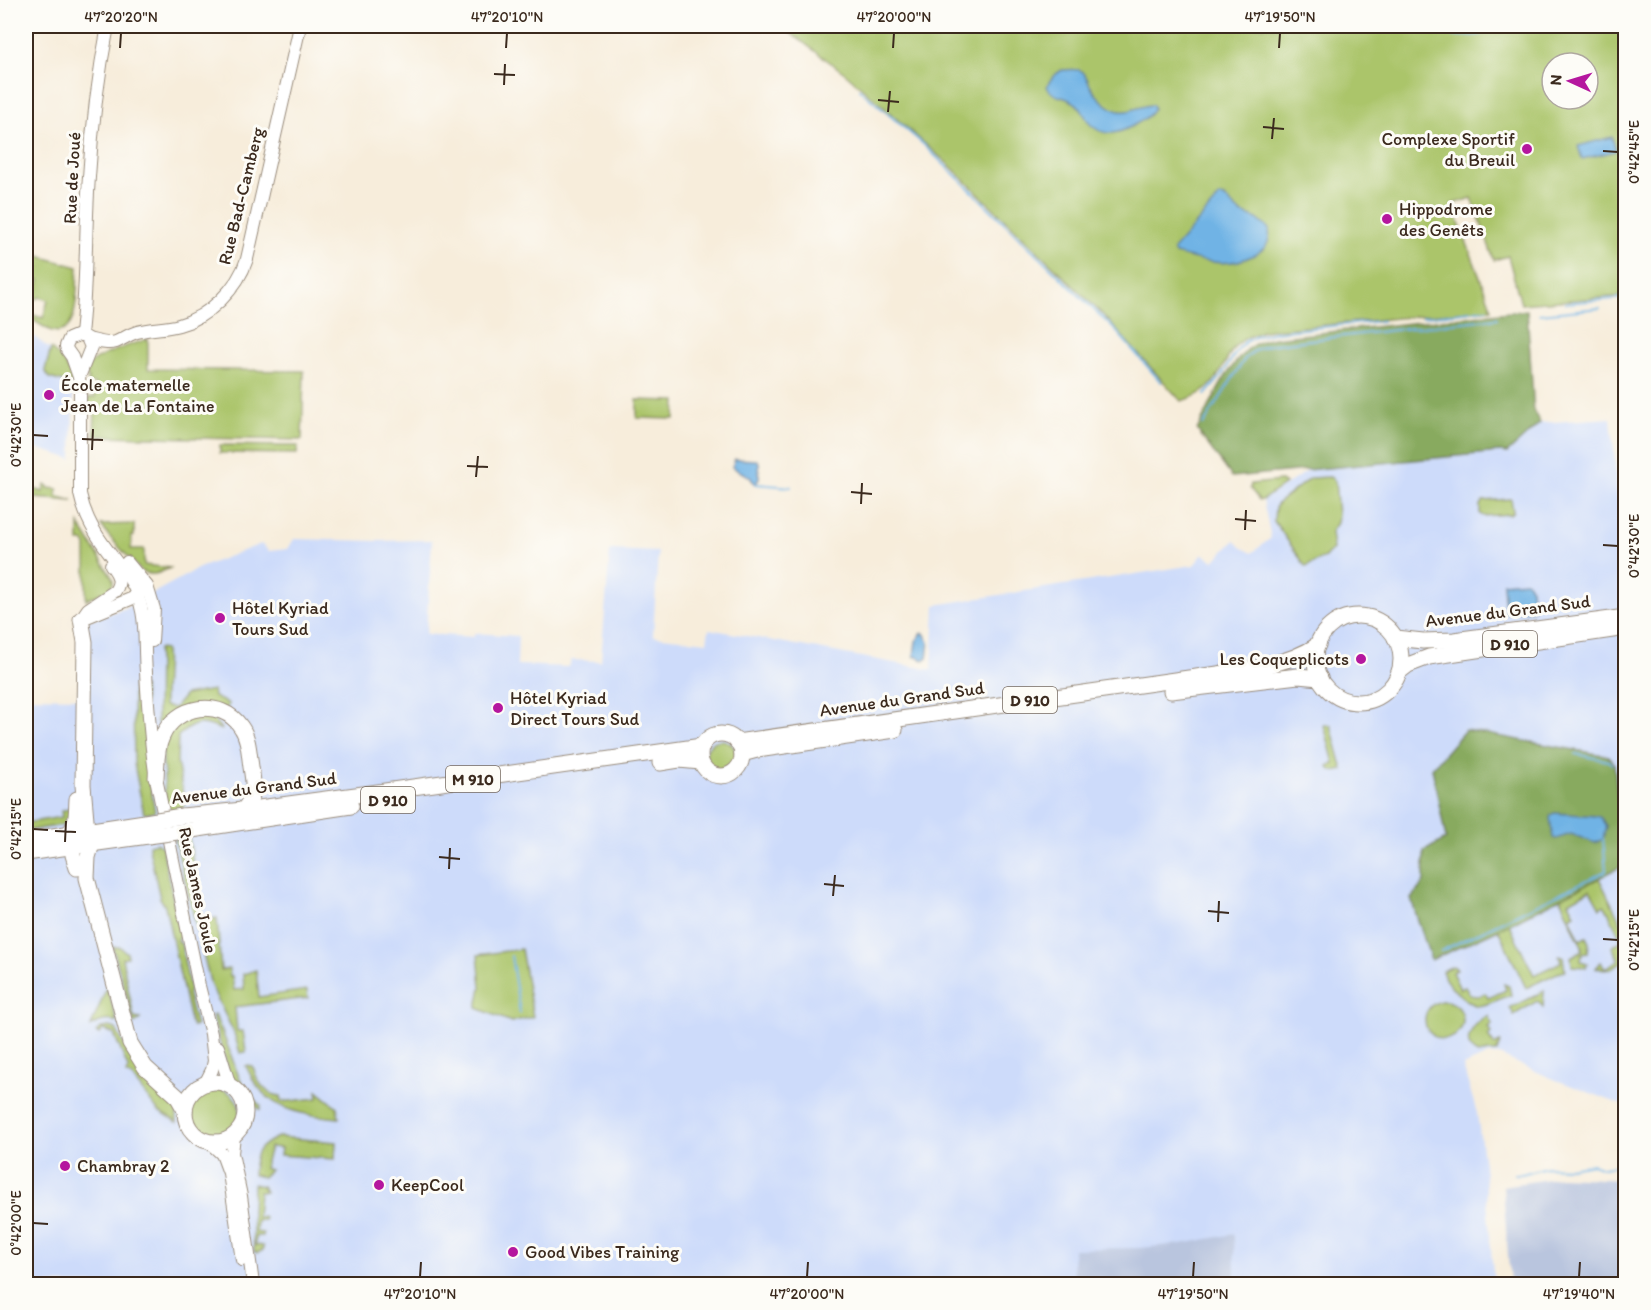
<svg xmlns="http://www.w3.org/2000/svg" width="1651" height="1310" font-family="Itim,sans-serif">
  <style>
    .built { fill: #cddbfa }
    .industrial { fill: #b9c5de }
    .green { fill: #abc56b; stroke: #737844; stroke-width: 1.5; fill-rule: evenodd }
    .forest { fill: #88aa5f; stroke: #626a3e; stroke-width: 1.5 }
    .water { fill: #6fb3e5; stroke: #556e82; stroke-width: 1.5 }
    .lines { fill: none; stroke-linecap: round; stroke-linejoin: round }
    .stream { stroke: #6fb3e5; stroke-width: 2 }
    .tertiary-casing { stroke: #998c7c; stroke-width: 14 }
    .primary-casing { stroke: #998c7c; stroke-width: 17 }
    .tertiary { stroke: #fff; stroke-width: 12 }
    .primary { stroke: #fff; stroke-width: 15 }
    .primary-bridge-casing { stroke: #998c7c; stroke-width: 17; stroke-linecap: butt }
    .primary-bridge { stroke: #fff; stroke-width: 15 }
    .ticks { fill: none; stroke: #3b2a1e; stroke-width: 2 }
    .poi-dot { fill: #b5179e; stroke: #fdfcf7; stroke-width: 2 }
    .labels { text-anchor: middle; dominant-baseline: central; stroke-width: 6; stroke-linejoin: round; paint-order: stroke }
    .shield { fill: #fdfcf7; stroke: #75695f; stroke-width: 1.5 }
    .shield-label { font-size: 16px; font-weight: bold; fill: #3b2a1e }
    .poi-label { font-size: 18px; fill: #3b2a1e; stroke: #fdfcf7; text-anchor: start }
    .street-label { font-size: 18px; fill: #3b2a1e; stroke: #fdfcf7 }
    .neatline { fill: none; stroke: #3b2a1e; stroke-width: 2 }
    .ticks-label { font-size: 15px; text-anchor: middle; fill: #3b2a1e }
  </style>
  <rect width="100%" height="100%" fill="#fdfcf7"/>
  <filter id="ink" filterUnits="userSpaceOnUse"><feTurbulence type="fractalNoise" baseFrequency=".0167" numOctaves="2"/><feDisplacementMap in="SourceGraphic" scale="12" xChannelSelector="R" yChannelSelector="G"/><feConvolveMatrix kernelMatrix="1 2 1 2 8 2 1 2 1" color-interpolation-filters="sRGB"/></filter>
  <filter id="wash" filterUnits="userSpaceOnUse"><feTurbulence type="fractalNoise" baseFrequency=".008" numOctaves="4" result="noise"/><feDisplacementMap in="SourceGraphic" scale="24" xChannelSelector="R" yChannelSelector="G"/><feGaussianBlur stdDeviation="1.35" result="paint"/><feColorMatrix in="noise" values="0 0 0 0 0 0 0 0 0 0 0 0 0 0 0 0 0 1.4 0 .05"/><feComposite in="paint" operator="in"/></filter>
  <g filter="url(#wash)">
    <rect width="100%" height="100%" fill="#f7eddb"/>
    <g class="built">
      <polygon points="33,336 58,355 64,362 69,372 72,384 73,401 72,459 26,445 26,363"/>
      <polygon points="1611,418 1626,587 1625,1106 1556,1080 1499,1055 1488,1055 1463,1066 1477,1113 1480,1135 1484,1164 1494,1284 26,1284 26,697 78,698 86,621 126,608 199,568 261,544 269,551 288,549 294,539 377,541 432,540 426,634 474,637 474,633 518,636 517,665 569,667 571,660 601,661 610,550 658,552 653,636 707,642 709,629 932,670 935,605 1194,565 1203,554 1214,561 1235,540 1241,547 1252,553 1271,538 1263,500 1309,470 1500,452 1507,453 1540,423"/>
    </g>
    <g class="industrial">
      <polygon points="1561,1177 1625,1180 1625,1284 1510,1284 1503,1186"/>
      <polygon points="1234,1234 1235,1284 1074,1284 1073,1249 1140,1248 1181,1244"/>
    </g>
    <g class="green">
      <path d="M781,26h844v270l-104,8 -13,-48 -14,4 -22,-62 -20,6 40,105 -229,22c-11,4 -22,8 -29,17 -4,5 -7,12 -10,17 -11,21 -19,29 -43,36l-79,-87 -153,-149 -103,-91zM1552,63h36v36h-36z"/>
      <path d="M26,249l13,7 39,11c-2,19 3,75 -29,63l-23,-14v-3l17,5 5,-18 -9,-3 -2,2 -3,-1 6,-18 -14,-4z"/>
      <path d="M148,339v30l156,2 -2,69 -208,-4 1,-26 -7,-1v-11l7,-1 1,-13 -8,-1v-5l-1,-1c0,-5 0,-10 3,-13 7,-9 46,-21 58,-25z"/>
      <path d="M51,349c13,10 18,20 21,35l-23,-6 -4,-8z"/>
      <polygon points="637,400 676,401 675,419 637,418"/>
      <polygon points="220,445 298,446 297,454 220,453"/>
      <path d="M1330,477l5,4 3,34 -1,8 -6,9 2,17c-8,11 -16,11 -27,18l-32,-46 1,-13 3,-5 32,-25z"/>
      <polygon points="1281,481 1285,484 1262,500 1259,500 1250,488 1251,484"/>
      <polygon points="45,485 48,486 48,488 58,489 56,496 73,501 33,498 32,514 26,514 26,486 43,492"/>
      <polygon points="1511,499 1513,511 1510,514 1483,516 1480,514 1480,505 1483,501"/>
      <polygon points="79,524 113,579 113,584 109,589 86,600 86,545 83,542 79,542"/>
      <path d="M134,524v12h-3v13h13v16l26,3c-12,5 -16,9 -29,3l-33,-36 -7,-10z"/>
      <path d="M158,649l7,1c2,19 -2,37 -1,56l10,2 11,-13 28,-5 1,7 15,7 -3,5 -63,16 -6,-2z"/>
      <polygon points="133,686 144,687 146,762 155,812 144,814 134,764"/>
      <path d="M200,714l13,5 9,11c-20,-9 -27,-9 -44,6l-1,26 8,42 -2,4 -17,3 -4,-67 8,-17z"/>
      <path d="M1328,724l3,2 12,44c-7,2 -11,3 -15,-4l6,-3 -10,-38z"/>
      <circle cx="721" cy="755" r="15"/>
      <polygon points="71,808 68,819 63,825 26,831 26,823 62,817 61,811"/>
      <polygon points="189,838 202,921 217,918 221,970 229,969 230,976 232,976 234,990 244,989 243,974 256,970 259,997 307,990 308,998 235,1007 237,1031 243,1031 246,1052 240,1053 234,1033 211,986 175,840"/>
      <polygon points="156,843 162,847 181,937 178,939 179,943 181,943 190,991 188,992 188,995 196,1026 193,1027 190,1021 165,906 160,898 149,849 149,845"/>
      <polygon points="1599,878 1625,931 1625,961 1611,969 1596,968 1601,962 1605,968 1619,960 1612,947 1622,940 1606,908 1604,905 1600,908 1590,890 1569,902 1575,914 1570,917 1580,940 1586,937 1589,943 1588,952 1582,953 1581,961 1587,963 1586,967 1572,966 1571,957 1582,950 1582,947 1560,898"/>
      <polygon points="1509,924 1534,975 1561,962 1559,956 1563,957 1565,971 1555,974 1526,988 1498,929"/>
      <polygon points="113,947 120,947 127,953 128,957 122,958 134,1018 140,1019 136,1023 134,1024"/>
      <polygon points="521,949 533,1017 511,1022 477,1008 481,987 478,955"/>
      <path d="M1453,966l4,3 -5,3 8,17 5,-2c5,9 11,12 20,6l3,5 18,-8 -2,-6 5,2 2,9 -27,10 -7,1 -10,-5 -16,-14 -6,-8 -3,-8z"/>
      <path d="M107,987l10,35c-10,-3 -17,-1 -26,4z"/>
      <polygon points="1544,991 1543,1007 1539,1002 1537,1001 1514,1015 1510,1007 1517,1005"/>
      <circle cx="1444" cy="1020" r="19"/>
      <path d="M215,1015c6,15 13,30 18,46 8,21 10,30 28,45l-1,4 -8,-6 -8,-13 -14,-16 -18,-59z"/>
      <path d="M1488,1016l4,8 -4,3 3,6 -3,3 6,9 6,-3 -3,10h-8l-11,2c-20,-9 -4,-33 10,-38z"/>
      <polygon points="110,1027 116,1029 135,1065 146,1079 177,1105 177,1122 158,1111 132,1077 126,1074 128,1068 114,1034 103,1029 100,1034 96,1032 101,1028"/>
      <path d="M249,1065l4,2c4,14 11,28 28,29v6l37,-4 -1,-7 20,16 2,11c-44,-4 -74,-8 -93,-52z"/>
      <circle cx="216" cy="1113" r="24"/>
      <path d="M278,1137l58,5 -1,17 -55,-4 1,-7 -11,-1 -6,21 6,2 -7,7 -10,-2c1,-22 4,-29 25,-38z"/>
      <polygon points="253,1184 262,1186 265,1192 259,1192 257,1217 264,1217 264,1220 257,1220 256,1232 263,1233 262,1236 256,1236 255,1245 263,1246 263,1250 258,1253 254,1252 252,1212"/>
    </g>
    <g class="forest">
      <path d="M1527,310l7,102 6,11 -33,30 -7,-1 -268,25 -35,-47c14,-26 28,-61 51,-81 7,-7 16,-9 26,-11z"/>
      <polygon points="1465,730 1608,756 1614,763 1624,865 1512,923 1431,960 1411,899 1424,882 1424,851 1446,839 1432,768"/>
    </g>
    <g class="water">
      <path d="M1062,70c6,0 14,-2 20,1 4,3 5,8 7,12 4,10 17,23 27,27 12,5 25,-6 37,-5l1,4c-4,7 -11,11 -18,15 -15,9 -29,14 -44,2 -7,-6 -9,-18 -17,-23 -10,-7 -22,-5 -28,-16 3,-9 7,-12 15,-17z"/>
      <polygon points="1612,137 1616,151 1582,159 1578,146"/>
      <path d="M1220,196l4,1 17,16 16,6 12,10c2,13 -3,20 -15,26 -26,14 -52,6 -79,-1l-2,-4z"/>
      <polygon points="735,459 757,460 759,462 759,478 756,484 754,483 750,477 732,467"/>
      <polygon points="1526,581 1531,589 1533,610 1505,613 1503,583"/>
      <polygon points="922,633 924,633 929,642 927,658 924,660 914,656 916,641"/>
      <polygon points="1554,813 1597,816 1601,818 1606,826 1603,839 1595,843 1571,834 1556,839 1553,838 1550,818 1551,815"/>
    </g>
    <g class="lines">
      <g class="stream">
        <polyline points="1453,36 1478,35 1502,26"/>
        <polyline points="859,89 923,144 983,202 1116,331 1161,382"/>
        <polyline points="1565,303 1626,298"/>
        <polyline points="1539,314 1600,308"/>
        <polyline points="1423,317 1487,309"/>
        <polyline points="1205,395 1219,379 1239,348 1245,342 1257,336 1277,332 1382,321"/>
        <path d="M1203,425l41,-65c10,-11 18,-14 32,-16l221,-26"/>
        <polyline points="756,484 791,487"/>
        <polyline points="1576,754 1609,761 1612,764"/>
        <polyline points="1441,951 1606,871 1603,839"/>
        <polyline points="511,956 520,1013"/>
        <polyline points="1514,1174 1522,1174 1546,1167 1569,1168 1593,1164 1603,1168 1617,1166 1626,1167"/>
      </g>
    </g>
  </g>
  <g filter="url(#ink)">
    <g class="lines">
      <g class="tertiary-casing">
        <g id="tertiary">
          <path d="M81,334c6,-52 4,-105 8,-157 3,-51 9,-101 19,-151"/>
          <path d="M88,339c9,2 19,6 28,3 7,-3 14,-8 21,-10 14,-4 28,-3 42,-7 30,-8 59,-37 68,-66l53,-233"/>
          <path d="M79,377l12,-30 -4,-9 -6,-4 -12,5 -3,7 1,4 5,7 7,20 1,9v108c7,34 28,57 49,84 20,33 14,58 17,94 2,35 4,71 10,106l43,208 12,48 3,27 -2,9 -7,14"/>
          <polyline points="127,562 147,586 154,609 152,641"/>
          <path d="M81,619l7,-10 27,-18c7,-10 3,-17 -4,-26"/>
          <polyline points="82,619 138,596 142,591"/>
          <polyline points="218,1047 230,1086"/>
          <polyline points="234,1136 232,1153 241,1196 253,1284"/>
          <polyline points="209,1142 222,1154 229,1173 242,1260"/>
        </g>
      </g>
      <g class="primary-casing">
        <g id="primary">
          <circle cx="1358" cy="659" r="43"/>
          <polyline points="1395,638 1423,641 1454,640 1626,617"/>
          <polyline points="1399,672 1408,665 1429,657 1626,628"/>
          <polyline points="1171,691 1298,676 1320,678"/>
          <circle cx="721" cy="755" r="21"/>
          <path d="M737,742l452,-64c44,-7 92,-9 129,-33"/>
          <polyline points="742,754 757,750 895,730"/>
          <polyline points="660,763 679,760 701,762"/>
          <path d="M156,778c1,-14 0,-29 6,-41 13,-32 59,-40 79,-10 8,11 8,27 10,40 3,18 5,29 -8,43"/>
          <polyline points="182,816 243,810 378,792 702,746"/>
          <polyline points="185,831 351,806"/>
          <path d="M68,834c10,-10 8,-22 9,-35"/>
          <polyline points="26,840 145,822"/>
          <polyline points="92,844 88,857 87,878 130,1043 145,1067 177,1096 185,1110"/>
          <polyline points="73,846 87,831 83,785 85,642 81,619"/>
          <polyline points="26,853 148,836"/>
          <polyline points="77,868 73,855 73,846 80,839"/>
          <circle cx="215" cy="1112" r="30"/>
        </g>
      </g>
      <use href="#tertiary" class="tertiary"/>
      <use href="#primary" class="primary"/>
      <g class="primary-bridge-casing">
        <g id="primary-bridge">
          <polyline points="145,822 182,816"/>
          <polyline points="148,836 185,831"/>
        </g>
      </g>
      <use href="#primary-bridge" class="primary-bridge"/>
    </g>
  </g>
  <path class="ticks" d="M120,48l1,-15M506,48l1,-15M893,48l1,-15M1279,48l1,-15M494,74l21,1M504,85l1,-21M878,100l21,2M888,112l2,-21M1263,127l21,2M1272,139l2,-21M1603,151l15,1M33,435l15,1M82,439l21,1M92,450l1,-21M467,466l21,1M476,477l2,-21M851,492l21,2M861,504l1,-21M1235,519l21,2M1245,530l1,-20M1603,545l15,1M33,829l15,1M55,831l21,1M65,842l1,-21M439,857l21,2M449,869l1,-21M824,884l20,2M833,896l2,-21M1208,911l21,2M1218,922l1,-21M1603,939l15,1M33,1223l15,1M420,1277l1,-15M807,1277l1,-15M1193,1277l1,-15M1579,1277l1,-15"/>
  <g class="poi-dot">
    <circle cx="1527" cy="149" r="6"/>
    <circle cx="1387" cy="219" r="6"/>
    <circle cx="49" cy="395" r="6"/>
    <circle cx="220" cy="618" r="6"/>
    <circle cx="1361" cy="659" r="6"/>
    <circle cx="498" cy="708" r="6"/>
    <circle cx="65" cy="1166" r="6"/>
    <circle cx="379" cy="1185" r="6"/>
    <circle cx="513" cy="1252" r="6"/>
  </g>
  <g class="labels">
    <g class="shield">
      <rect x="1483" y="631" width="54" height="26" rx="4.5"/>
      <rect x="1003" y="687" width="54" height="26" rx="4.5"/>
      <rect x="446" y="766" width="54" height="26" rx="4.5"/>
      <rect x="361" y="787" width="54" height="26" rx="4.5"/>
    </g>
    <g class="shield-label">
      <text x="1510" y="644">D 910</text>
      <text x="1030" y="700">D 910</text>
      <text x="473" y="779">M 910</text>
      <text x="388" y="800">D 910</text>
    </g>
    <g class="poi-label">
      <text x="1515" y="139" text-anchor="end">Complexe Sportif<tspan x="1515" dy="21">du Breuil</tspan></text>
      <text x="1399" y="209">Hippodrome<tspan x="1399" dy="21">des Genêts</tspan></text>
      <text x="61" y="385">École maternelle<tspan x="61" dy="21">Jean de La Fontaine</tspan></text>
      <text x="232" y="608">Hôtel Kyriad<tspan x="232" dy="21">Tours Sud</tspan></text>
      <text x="1349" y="659" text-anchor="end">Les Coqueplicots</text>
      <text x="510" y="698">Hôtel Kyriad<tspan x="510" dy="21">Direct Tours Sud</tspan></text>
      <text x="77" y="1166">Chambray 2</text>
      <text x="391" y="1185">KeepCool</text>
      <text x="525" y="1252">Good Vibes Training</text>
    </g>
    <g class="street-label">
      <text transform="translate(72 178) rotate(-87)">Rue de Joué</text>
      <text transform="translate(241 196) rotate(-76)">Rue Bad-Camberg</text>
      <text transform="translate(1508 611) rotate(-7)">Avenue du Grand Sud</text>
      <text transform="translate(902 699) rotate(-8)">Avenue du Grand Sud</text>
      <text transform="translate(254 788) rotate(-7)">Avenue du Grand Sud</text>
      <text transform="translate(198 890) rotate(78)">Rue James Joule</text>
    </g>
  </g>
  <rect width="1651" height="1310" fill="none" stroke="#fdfcf7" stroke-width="66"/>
  <g transform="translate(1570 81) rotate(274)"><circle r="28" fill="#fdfcf7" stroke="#afa8a0" stroke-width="1.5"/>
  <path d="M0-4.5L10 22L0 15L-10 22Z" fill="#b5179e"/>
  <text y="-9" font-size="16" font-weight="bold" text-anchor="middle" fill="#3b2a1e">N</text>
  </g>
  <rect x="33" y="33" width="1585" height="1244" class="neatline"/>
  <g class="ticks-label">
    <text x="121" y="22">47°20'20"N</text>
    <text x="507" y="22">47°20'10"N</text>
    <text x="894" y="22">47°20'00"N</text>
    <text x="1280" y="22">47°19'50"N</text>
    <text transform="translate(1634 152) rotate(-90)" y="5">0°42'45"E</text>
    <text transform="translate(16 435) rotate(-90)" y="5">0°42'30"E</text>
    <text transform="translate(1634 546) rotate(-90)" y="5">0°42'30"E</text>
    <text transform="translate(16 829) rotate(-90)" y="5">0°42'15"E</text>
    <text transform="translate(1634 940) rotate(-90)" y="5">0°42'15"E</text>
    <text transform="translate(16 1223) rotate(-90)" y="5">0°42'00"E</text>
    <text x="420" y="1299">47°20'10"N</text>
    <text x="807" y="1299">47°20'00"N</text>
    <text x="1193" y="1299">47°19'50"N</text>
    <text x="1579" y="1299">47°19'40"N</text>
  </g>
</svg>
